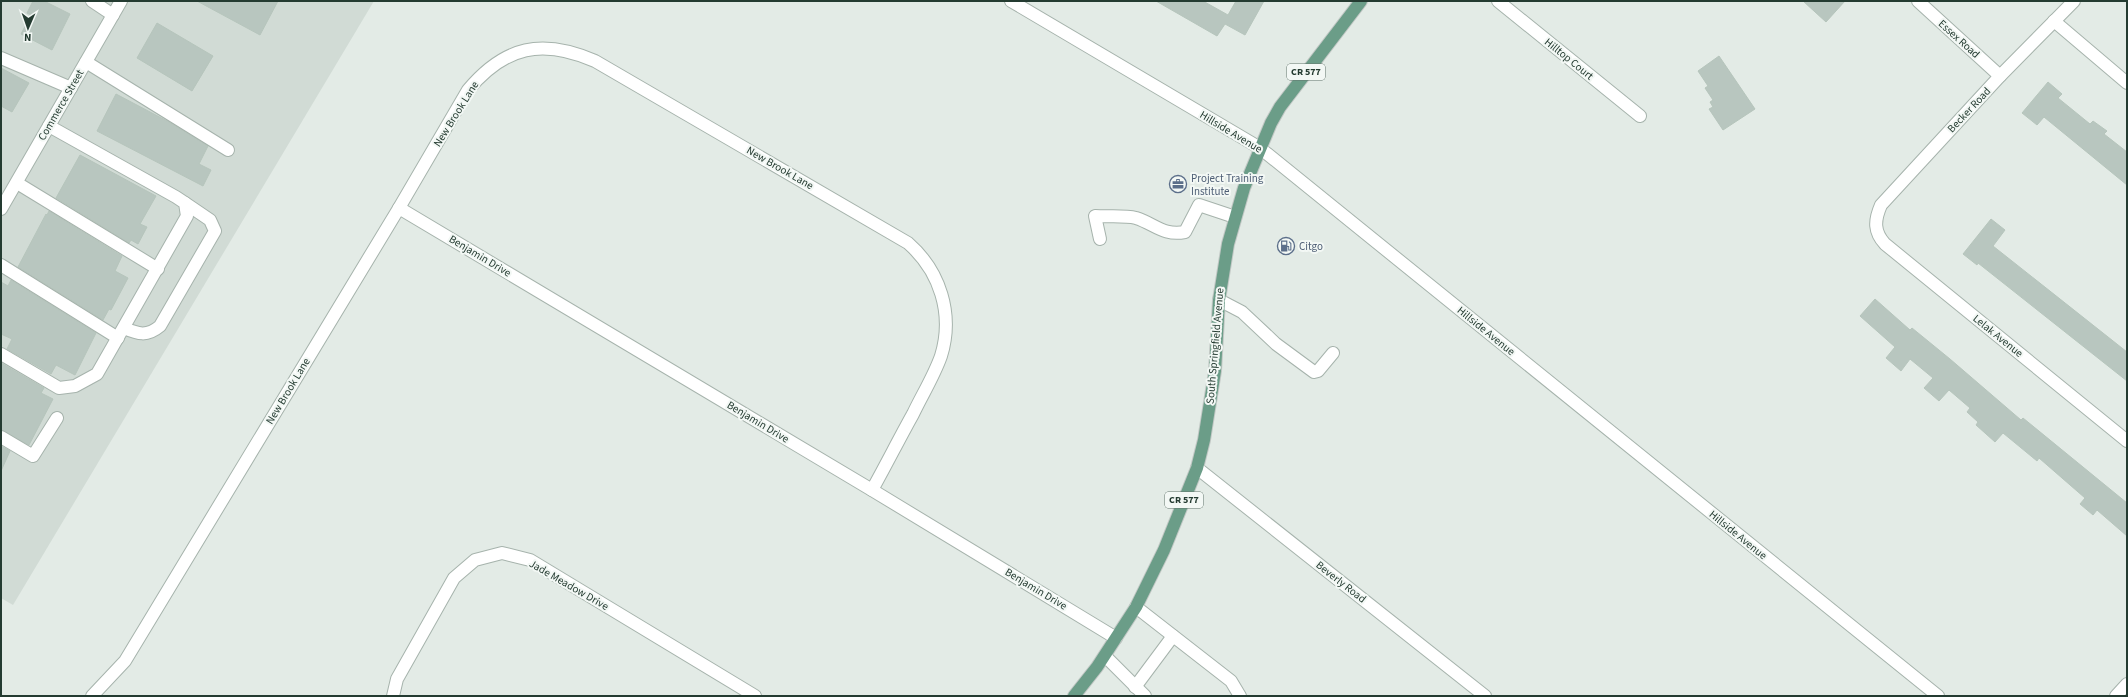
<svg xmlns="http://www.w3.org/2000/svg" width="2128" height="697" font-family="'Source Sans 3',sans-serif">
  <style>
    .built { fill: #d1dbd5 }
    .building { fill: #b8c6bf; stroke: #b6c5bc }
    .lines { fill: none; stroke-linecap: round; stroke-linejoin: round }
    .minor-casing { stroke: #a6b3ac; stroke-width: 14 }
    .major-casing { stroke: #c2c8c5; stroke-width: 14 }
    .minor { stroke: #fff; stroke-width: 12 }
    .major { stroke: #6b9d88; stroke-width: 12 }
    .labels { text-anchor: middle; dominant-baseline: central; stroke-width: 4; stroke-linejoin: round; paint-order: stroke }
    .shield { fill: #f3f8f5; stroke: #62746c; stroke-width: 1 }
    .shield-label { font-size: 10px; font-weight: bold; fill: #243b31 }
    .street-label { font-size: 11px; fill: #243b31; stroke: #f3f8f5 }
    .service-label { font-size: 11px; fill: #4e5e75; stroke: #f3f8f5; text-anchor: start }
  </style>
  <rect width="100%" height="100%" fill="#e3ebe6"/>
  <polygon class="built" points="1,1 374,1 13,605 1,598"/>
  <g class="building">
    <polygon points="33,1 44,1 70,14 52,50 21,34 31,15 27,13"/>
    <polygon points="197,1 278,1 260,35"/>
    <polygon points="1156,1 1203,1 1228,15 1236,1 1264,1 1245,35 1225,24 1217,36"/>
    <polygon points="1803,1 1845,1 1826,22"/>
    <polygon points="157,23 213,56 192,91 137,58"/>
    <polygon points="1719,56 1755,109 1723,130 1709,109 1713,107 1710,102 1713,100 1705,88 1708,86 1698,71"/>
    <polygon points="1,68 29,83 12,112 1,106"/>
    <polygon points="2048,82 2062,94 2058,98 2090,124 2093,121 2107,131 2104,134 2127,152 2127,185 2044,117 2037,125 2022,113"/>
    <polygon points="116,94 169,122 208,146 199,164 211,170 203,186 97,131"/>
    <polygon points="80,155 156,196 140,224 147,227 138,244 131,240 129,243 56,198"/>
    <polygon points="49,211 122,256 115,271 128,278 111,310 109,309 103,320 18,267 46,214 47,215"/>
    <polygon points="1991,219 2005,230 1993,246 2127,352 2127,381 1978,263 1977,265 1963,254"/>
    <polygon points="11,280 96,333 75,375 56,365 51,374 7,349 12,339 1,334 1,282 8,286"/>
    <polygon points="1875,299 1910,330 1912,328 1950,359 2021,420 2023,418 2127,503 2127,536 2097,510 2093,515 2080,504 2085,498 2039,458 2037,461 2003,433 1995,442 1976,425 1978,422 1967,412 1970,408 1949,390 1939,401 1924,388 1933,378 1910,359 1901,371 1886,358 1895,347 1860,316"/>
    <polygon points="1,363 44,388 41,393 53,399 29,445 1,430"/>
    <polygon points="1,446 10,451 1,471"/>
  </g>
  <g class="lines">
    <g class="minor-casing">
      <g id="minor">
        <polyline points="92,1 113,15"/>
        <polyline points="1011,1 1260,148 1938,696"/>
        <polyline points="1498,1 1640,116"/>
        <polyline points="1918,1 2000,76"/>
        <path d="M2074,1l-74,75 -119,129c-7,16 -7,27 4,39l242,197"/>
        <polyline points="2054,21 2127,83"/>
        <polyline points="1,58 71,88"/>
        <polyline points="86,62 228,150"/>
        <polyline points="17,183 158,269"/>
        <polyline points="399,208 872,490 1116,638"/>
        <polyline points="1,209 121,1"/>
        <path d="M1100,239l-5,-23c13,1 29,-1 41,2 19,6 27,18 49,14l14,-27 36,12"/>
        <polyline points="1,265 118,338"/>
        <polyline points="1219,300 1242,312 1276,344 1314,372 1318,371 1333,353"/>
        <path d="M124,328c14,6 23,9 36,-2l55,-95 -5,-11 -25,-17"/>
        <polyline points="1,354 59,388 75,386 97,374 187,216 185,203 176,197 49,126"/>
        <polyline points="1,437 33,456 57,418"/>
        <polyline points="1197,468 1485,696"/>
        <polyline points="1136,607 1231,681 1240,696"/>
        <polyline points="1105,656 1145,696"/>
        <polyline points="1135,687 1173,636"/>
        <path d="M92,696l33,-35 274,-453 69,-118c37,-44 74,-52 127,-29l313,182c32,28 46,71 33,113 -7,20 -19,39 -28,58 -14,25 -27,51 -41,76"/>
        <polyline points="393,696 397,679 454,578 475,560 502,553 530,560 755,696"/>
        <polyline points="2116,696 2127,684"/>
      </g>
    </g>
    <g class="major-casing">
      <polyline id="major" points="1074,696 1097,667 1136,607 1164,550 1197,468 1204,440 1215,371 1219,300 1228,244 1244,188 1271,123 1280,107 1361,1"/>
    </g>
    <use href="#minor" class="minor"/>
    <use href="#major" class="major"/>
  </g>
  <defs>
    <g id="office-ring" transform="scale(0.9)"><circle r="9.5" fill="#f3f8f5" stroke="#5c6f8a" stroke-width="1.5"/><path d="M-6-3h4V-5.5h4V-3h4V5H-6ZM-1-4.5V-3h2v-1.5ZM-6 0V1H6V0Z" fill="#5c6f8a"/></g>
    <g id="fuel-ring" transform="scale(0.9)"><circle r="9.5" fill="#f3f8f5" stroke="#5c6f8a" stroke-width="1.5"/><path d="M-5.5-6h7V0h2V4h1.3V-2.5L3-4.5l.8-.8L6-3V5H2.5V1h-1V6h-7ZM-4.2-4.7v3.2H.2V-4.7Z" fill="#5c6f8a"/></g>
  </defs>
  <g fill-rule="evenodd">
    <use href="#office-ring" x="1178" y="184"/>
    <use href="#fuel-ring" x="1286" y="246"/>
  </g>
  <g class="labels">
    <g class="shield">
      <rect x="1287" y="64" width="38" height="16" rx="3"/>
      <rect x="1165" y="492" width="38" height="16" rx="3"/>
    </g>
    <g class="shield-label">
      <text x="1306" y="72">CR 577</text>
      <text x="1184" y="500">CR 577</text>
    </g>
    <g class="street-label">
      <text transform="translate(1959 39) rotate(42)">Essex Road</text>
      <text transform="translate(1569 59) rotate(39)">Hilltop Court</text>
      <text transform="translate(61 105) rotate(-60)">Commerce Street</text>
      <text transform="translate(1969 110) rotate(-47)">Becker Road</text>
      <text transform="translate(456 114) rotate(-58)">New Brook Lane</text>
      <text transform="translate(1231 132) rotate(31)">Hillside Avenue</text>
      <text transform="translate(780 168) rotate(30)">New Brook Lane</text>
      <text transform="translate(480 256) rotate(31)">Benjamin Drive</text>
      <text transform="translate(1486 331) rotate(39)">Hillside Avenue</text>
      <text transform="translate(1998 336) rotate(39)">Lelak Avenue</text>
      <text transform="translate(1215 346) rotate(-85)">South Springfield Avenue</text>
      <text transform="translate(288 391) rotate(-59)">New Brook Lane</text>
      <text transform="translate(758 422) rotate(31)">Benjamin Drive</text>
      <text transform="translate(1738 535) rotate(39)">Hillside Avenue</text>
      <text transform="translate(1341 582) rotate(38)">Beverly Road</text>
      <text transform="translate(569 585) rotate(30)">Jade Meadow Drive</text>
      <text transform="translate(1036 589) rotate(31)">Benjamin Drive</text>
    </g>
    <g class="service-label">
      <text x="1191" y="178">Project Training<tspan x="1191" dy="13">Institute</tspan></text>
      <text x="1299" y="246">Citgo</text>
    </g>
  </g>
  <rect width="2128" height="697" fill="none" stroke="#243b31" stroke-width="4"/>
  <g transform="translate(28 28) rotate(182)" stroke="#f3f8f5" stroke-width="3" paint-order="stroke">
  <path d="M0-3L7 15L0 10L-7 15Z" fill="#243b31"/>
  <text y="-6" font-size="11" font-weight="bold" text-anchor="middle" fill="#243b31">N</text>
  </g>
</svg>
